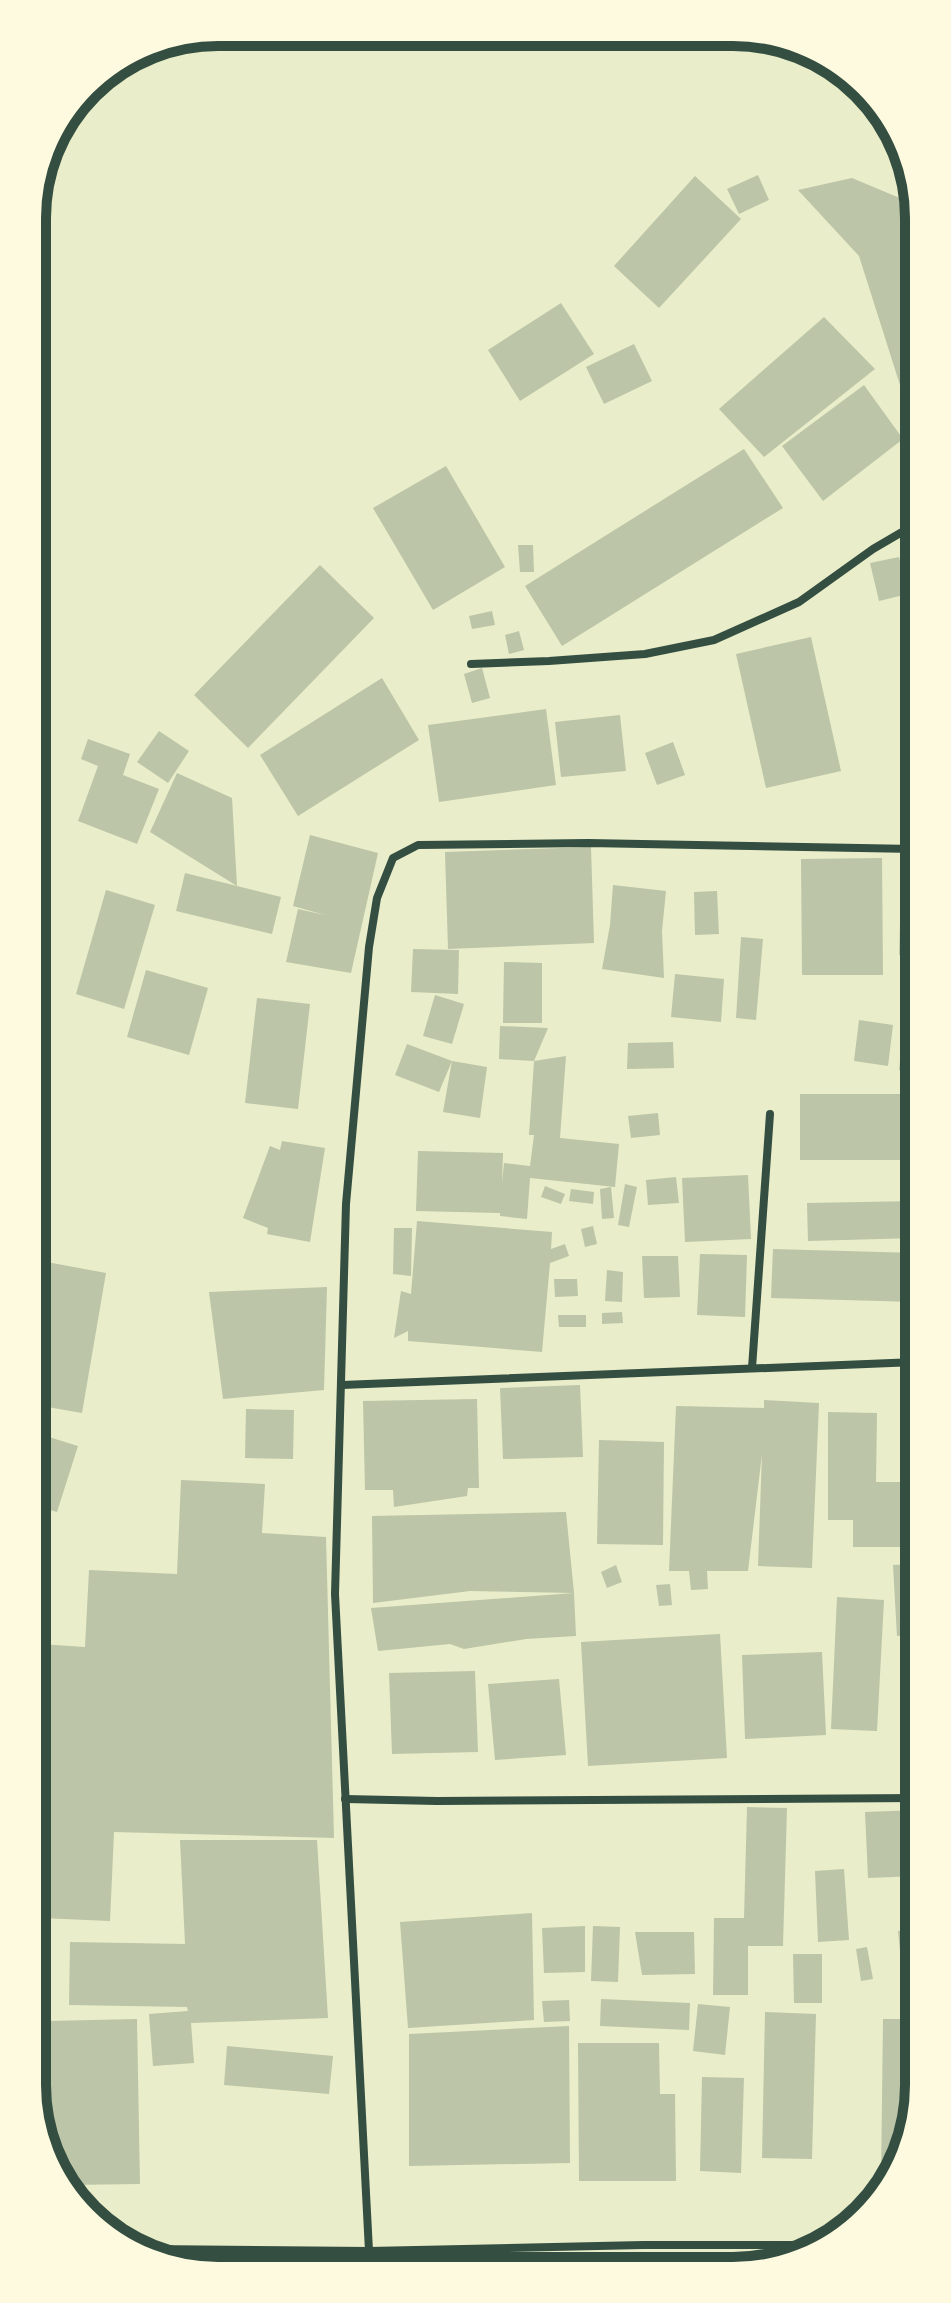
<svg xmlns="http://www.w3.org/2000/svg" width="951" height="2303" font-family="Raleway,sans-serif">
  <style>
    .building { fill: #bcc5a7 }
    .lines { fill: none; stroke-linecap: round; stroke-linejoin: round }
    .minor { stroke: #344e41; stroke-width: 8 }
    .rim { fill: none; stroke: #344e41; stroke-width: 10 }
  </style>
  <rect width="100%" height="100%" fill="#e9edc9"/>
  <g class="building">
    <polygon points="758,175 769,200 739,214 727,189"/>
    <polygon points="695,176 741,219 659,308 614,266"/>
    <polygon points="852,178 902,199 913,197 914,429 859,256 798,190"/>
    <polygon points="561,303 594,354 520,401 488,350"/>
    <polygon points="824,317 875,369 764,457 719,409"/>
    <polygon points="634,344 652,381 604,404 586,367"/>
    <polygon points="864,385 903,439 823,501 782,446"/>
    <polygon points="744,449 783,508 562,646 525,586"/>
    <polygon points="446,466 505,567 433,610 373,508"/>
    <polygon points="518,545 533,545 534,572 520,572"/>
    <polygon points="899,557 908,594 879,601 870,563"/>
    <polygon points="320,565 374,618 248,748 194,695"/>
    <polygon points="492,611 495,625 472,629 469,616"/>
    <polygon points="519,631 524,650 509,654 505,635"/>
    <polygon points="811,637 841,771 766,788 736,654"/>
    <polygon points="482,668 490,698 472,703 464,674"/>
    <polygon points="382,678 419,740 298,816 260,755"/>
    <polygon points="546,709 556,785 439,802 428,725"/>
    <polygon points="620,715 626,771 561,777 555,722"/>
    <polygon points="159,731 189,751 168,783 137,762"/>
    <polygon points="88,739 130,754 123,775 159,789 137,844 78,821 98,766 81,759"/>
    <polygon points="673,742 685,775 657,785 645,753"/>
    <polygon points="177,773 232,798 237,886 281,897 272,934 176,911 185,873 237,886 150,832"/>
    <polygon points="310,835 378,853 351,973 286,962 298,909 325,915 293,906"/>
    <polygon points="591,847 594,943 448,949 445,852"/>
    <polygon points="882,858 883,975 802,975 801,859"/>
    <polygon points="902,859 915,859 915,955 899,955"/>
    <polygon points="613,885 666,891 662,931 664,978 602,969 610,925"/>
    <polygon points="106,890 155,905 124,1009 76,994"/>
    <polygon points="717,891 719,934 695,935 694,892"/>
    <polygon points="741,937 763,939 756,1020 736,1018"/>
    <polygon points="413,949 459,950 458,994 411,992"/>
    <polygon points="504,962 542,963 542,1023 503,1023"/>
    <polygon points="146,970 208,988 189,1055 127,1037"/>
    <polygon points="675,974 724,979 721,1022 671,1017"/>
    <polygon points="435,995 464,1004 452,1044 423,1036"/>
    <polygon points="257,998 310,1004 298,1109 245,1103"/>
    <polygon points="859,1020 893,1025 888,1066 854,1061"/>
    <polygon points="500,1026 548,1028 534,1061 499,1059"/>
    <polygon points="673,1042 674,1068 627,1069 628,1043"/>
    <polygon points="902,1042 915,1044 916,1072 899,1070"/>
    <polygon points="407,1044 452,1061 487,1067 480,1118 443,1112 452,1061 439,1092 395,1075"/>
    <polygon points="566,1056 560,1138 619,1144 615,1187 530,1178 527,1219 500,1216 500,1213 416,1211 418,1151 503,1153 502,1183 504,1163 530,1166 534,1135 529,1135 534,1061"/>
    <rect x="800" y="1094" width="116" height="66"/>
    <polygon points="658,1113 660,1135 631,1138 628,1116"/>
    <polygon points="282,1141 325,1148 310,1242 267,1234 268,1228 243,1218 270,1146 280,1150"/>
    <polygon points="748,1175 751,1239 685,1242 682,1178"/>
    <polygon points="676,1177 679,1203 648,1205 646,1180"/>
    <polygon points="625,1184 637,1187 629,1227 618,1225"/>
    <polygon points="545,1186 565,1194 561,1204 541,1197"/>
    <polygon points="611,1187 614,1218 602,1219 600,1189"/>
    <polygon points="571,1189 594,1192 593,1204 569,1201"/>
    <polygon points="916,1201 916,1238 808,1241 807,1203"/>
    <polygon points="417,1221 552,1232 551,1249 565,1244 569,1256 550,1263 542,1352 408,1341 408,1331 394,1338 401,1291 411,1294"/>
    <polygon points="593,1226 597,1244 585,1247 581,1229"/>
    <polygon points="394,1228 412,1228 411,1276 393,1274"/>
    <polygon points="773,1249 916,1253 916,1302 771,1298"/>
    <polygon points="700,1254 747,1255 745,1317 697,1315"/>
    <polygon points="642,1256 678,1256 680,1297 644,1298"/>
    <polygon points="36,1260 106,1273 82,1413 36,1405"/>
    <polygon points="607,1270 623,1272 622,1302 605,1301"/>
    <polygon points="554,1279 577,1279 578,1296 555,1297"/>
    <polygon points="327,1287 324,1390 223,1399 209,1292"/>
    <polygon points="622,1312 623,1323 602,1324 602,1313"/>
    <polygon points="558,1315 586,1315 586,1327 559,1327"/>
    <polygon points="580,1385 583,1457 503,1459 500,1388"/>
    <polygon points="477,1399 479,1488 468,1488 467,1496 394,1507 393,1490 365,1490 363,1401"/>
    <polygon points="764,1400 819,1403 812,1568 758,1566 762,1454 748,1571 707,1571 708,1589 691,1590 689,1571 669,1571 676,1406 764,1408"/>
    <polygon points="910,1403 917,1403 917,1536 903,1535 903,1547 853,1547 853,1520 828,1520 828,1412 877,1413 876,1482 903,1482 904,1522"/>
    <polygon points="246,1409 294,1410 293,1459 245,1458"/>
    <polygon points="36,1433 78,1446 57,1512 36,1506"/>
    <polygon points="599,1440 664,1442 663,1545 597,1544"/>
    <polygon points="181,1480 265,1484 262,1533 326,1537 334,1838 114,1832 110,1921 40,1918 48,1777 37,1776 40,1644 85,1647 89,1570 177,1574"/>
    <polygon points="566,1512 574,1593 576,1636 526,1639 464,1649 450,1644 378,1651 371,1608 574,1593 470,1591 373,1603 372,1516"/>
    <polygon points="917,1564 917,1635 897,1636 893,1565"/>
    <polygon points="616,1565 622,1582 607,1588 601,1572"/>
    <polygon points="670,1584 672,1605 659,1606 656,1585"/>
    <polygon points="837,1597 884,1600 877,1731 831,1729"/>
    <polygon points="720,1634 727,1758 588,1766 581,1642"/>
    <polygon points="907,1649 917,1649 918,1735 902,1734"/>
    <polygon points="822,1652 826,1735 745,1739 742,1655"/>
    <polygon points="475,1671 478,1752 392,1754 389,1673"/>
    <polygon points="559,1679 566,1755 495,1760 488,1684"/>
    <polygon points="747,1807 787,1808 783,1946 748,1946 748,1995 713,1995 714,1918 744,1918"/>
    <polygon points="918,1810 918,1876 868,1878 865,1812"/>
    <polygon points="180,1840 317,1840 328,2018 191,2023 194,2063 153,2066 149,2014 188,2011 187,2007 69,2005 70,1942 185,1944"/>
    <polygon points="844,1869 849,1940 818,1942 815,1871"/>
    <polygon points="532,1913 534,2020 408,2028 400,1922"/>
    <polygon points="585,1926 585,1972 544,1973 542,1928"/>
    <polygon points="593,1926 620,1927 618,1982 591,1981"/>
    <polygon points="918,1929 918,2009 906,2010 898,1931"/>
    <polygon points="635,1932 694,1932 695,1974 642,1975"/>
    <polygon points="867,1947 873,1979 861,1981 856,1949"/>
    <polygon points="793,1954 822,1954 822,2003 794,2003"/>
    <polygon points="601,1999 690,2003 689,2030 600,2026"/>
    <polygon points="569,2000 570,2021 544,2022 542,2001"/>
    <polygon points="698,2004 730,2007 725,2055 693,2051"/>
    <polygon points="765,2012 816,2014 812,2159 762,2158"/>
    <polygon points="137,2019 140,2184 68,2185 50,2153 47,2021"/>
    <polygon points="883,2019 918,2019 919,2097 884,2180 881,2180"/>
    <polygon points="569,2026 570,2163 409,2166 409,2034"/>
    <polygon points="578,2043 659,2043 660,2094 675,2094 676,2181 579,2181"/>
    <polygon points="227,2046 333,2056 329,2094 224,2085"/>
    <polygon points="702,2077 744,2078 741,2173 700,2171"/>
  </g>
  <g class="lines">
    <g class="minor">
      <polyline points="471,664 549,661 645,654 714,640 799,602 873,549 914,525"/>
      <polyline points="752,1368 770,1114"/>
      <polyline points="342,1385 916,1362"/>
      <polyline points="345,1799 437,1801 918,1798"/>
      <polyline points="148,2249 369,2251 643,2245 812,2245"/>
      <polyline points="369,2251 335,1594 346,1204 369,947 377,898 393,858 418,845 588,843 915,849"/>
    </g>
  </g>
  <path d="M0 0H951V2303H0ZM218 46H733A172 172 0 0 1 905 218V2085A172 172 0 0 1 733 2257H218A172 172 0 0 1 46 2085V218A172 172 0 0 1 218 46Z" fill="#fefae0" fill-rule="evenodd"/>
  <path class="rim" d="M218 46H733A172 172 0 0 1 905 218V2085A172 172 0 0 1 733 2257H218A172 172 0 0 1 46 2085V218A172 172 0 0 1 218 46Z"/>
</svg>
